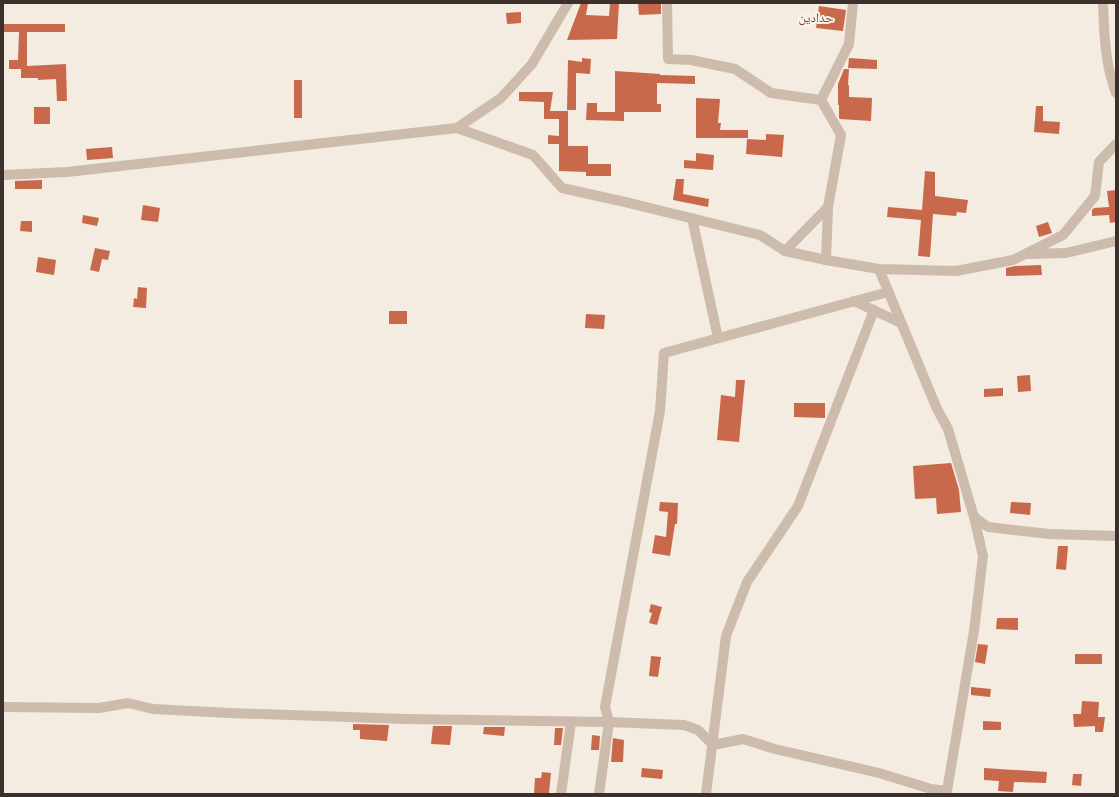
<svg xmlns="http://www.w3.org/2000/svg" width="1119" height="797" font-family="'Alegreya Sans','Noto Naskh Arabic',sans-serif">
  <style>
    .building { fill: #c8694b }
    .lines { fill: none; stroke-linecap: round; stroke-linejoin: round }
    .minor { stroke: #cdbbac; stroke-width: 10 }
    .labels { text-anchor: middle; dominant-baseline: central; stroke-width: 4; stroke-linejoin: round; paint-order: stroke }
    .quarter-label { font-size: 13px; fill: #8c3b22; stroke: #fbf5ee }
  </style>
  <rect width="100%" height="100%" fill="#f4ebe1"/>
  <g class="building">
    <polygon points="581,3 588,3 586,15 609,16 610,3 619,3 617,39 567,40"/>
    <polygon points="638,3 661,3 661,14 639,15"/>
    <polygon points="819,6 846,10 843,31 816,28"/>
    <polygon points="521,12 521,23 507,24 506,13"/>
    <polygon points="3,24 65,24 65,32 27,32 27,66 66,64 67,101 57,101 56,79 38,80 38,78 21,78 21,69 9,69 9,60 18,60 19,32 3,32"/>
    <polygon points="582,58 591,59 590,74 576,73 576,110 567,110 568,60 582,62"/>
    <polygon points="849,58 877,60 877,69 848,68"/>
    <polygon points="844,69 849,69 848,85 849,85 849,97 872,98 871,121 840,119 839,118 839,105 838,105 838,84"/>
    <polygon points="615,71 660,74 660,75 695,76 695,84 657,83 657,104 661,104 661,112 624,112 624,121 586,120 587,103 597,103 597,112 615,112"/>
    <rect x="294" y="80" width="8" height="38"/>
    <polygon points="519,92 553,92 550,111 568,111 568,146 588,146 588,164 611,164 611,176 586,176 586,172 559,171 559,144 548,144 548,135 559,136 559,119 544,119 544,102 519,101"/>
    <polygon points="696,98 720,99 718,123 721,123 720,130 748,130 748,138 696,138"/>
    <polygon points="1036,106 1043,106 1043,121 1060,122 1059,134 1034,132"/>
    <rect x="34" y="107" width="16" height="17"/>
    <polygon points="766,134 784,135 782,157 746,154 747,139 766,140"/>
    <polygon points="112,147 113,158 87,160 86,149"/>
    <polygon points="696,153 714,155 713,170 684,168 684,160 696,161"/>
    <polygon points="925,171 935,172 935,196 968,200 966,213 957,212 956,216 933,214 930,257 918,256 921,220 887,217 888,207 922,210"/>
    <polygon points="676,179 684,179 683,194 709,199 708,207 673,200"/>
    <polygon points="42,180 42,189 15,189 15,181"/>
    <polygon points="1116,190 1116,222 1110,223 1109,215 1092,216 1092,210 1094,208 1109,207 1107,191"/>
    <polygon points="143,205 160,208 158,222 141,220"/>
    <polygon points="83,215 99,218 97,226 82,223"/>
    <polygon points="21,221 32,221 32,232 20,231"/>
    <polygon points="1048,222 1052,233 1039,237 1036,226"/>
    <polygon points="95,248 110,251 108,260 102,259 99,272 90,270"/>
    <polygon points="38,257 56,260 54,275 36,272"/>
    <polygon points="1041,265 1042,275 1006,276 1006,268 1015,266"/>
    <polygon points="138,287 147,288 146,308 133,307 134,298 137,299"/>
    <rect x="389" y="311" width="18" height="13"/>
    <polygon points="586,314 605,315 604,329 585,328"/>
    <polygon points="1030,375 1031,391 1018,392 1017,376"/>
    <polygon points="736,380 745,380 739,442 717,440 721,395 735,397"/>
    <polygon points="1003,388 1003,396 984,397 984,389"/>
    <polygon points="794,403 825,403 825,418 794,417"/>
    <polygon points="951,463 959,490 961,512 937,514 936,498 915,499 913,466"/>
    <polygon points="660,502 678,503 677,524 675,524 670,556 652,553 655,535 666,537 668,512 659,511"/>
    <polygon points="1011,502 1031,503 1030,515 1010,513"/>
    <polygon points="1058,546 1068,546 1066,570 1056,569"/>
    <polygon points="651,604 662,607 657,625 649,623 652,613 649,612"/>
    <polygon points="997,618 1018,618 1018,630 996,629"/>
    <polygon points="978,644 988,645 985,664 975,662"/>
    <rect x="1075" y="654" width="27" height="10"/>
    <polygon points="651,656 661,657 658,677 649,676"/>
    <polygon points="971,687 991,689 990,697 971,695"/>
    <polygon points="1082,701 1099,702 1098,717 1105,717 1103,732 1095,732 1095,726 1074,727 1073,714 1081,714"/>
    <polygon points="983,721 1001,722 1001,730 983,730"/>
    <polygon points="353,724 389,725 387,741 360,739 360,730 353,730"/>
    <polygon points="433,726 452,726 450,745 431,744"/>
    <polygon points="484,727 505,727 504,736 483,734"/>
    <polygon points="555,728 563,728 561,745 554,745"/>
    <polygon points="592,735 600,736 599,750 591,750"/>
    <polygon points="613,738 624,740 623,762 611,762"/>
    <polygon points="642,768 663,770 662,779 641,777"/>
    <polygon points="984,768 1047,772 1046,783 1014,782 1013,792 998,791 999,781 984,780"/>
    <polygon points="542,772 551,773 549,793 534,793 535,778 541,778"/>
    <polygon points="1073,774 1082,774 1081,786 1072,785"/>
  </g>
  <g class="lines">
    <g class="minor">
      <polyline points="667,3 668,59 691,60 735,69 771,93 821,100"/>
      <path d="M1103,3c1,29 2,62 13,90"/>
      <polyline points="457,128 533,155 562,188 625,202 760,235 785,251 826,260 879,269 956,271 1013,260 1063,235 1095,196 1099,162 1116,144"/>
      <polyline points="3,175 67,172 457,128 501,98 532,64 568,3"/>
      <polyline points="692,218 718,338"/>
      <polyline points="785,251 828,207"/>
      <polyline points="1028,254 1066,253 1116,241"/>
      <polyline points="826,260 828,207 841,135 821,100 849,44 853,3"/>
      <polyline points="854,301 901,323"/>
      <polyline points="974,517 988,527 1049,534 1116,536"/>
      <polyline points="3,707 99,708 128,703 153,709 230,713 405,719 609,722 684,725 698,730 713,745"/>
      <polyline points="713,745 743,739 775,749 879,773 931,789 947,791 974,631 983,556 974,517 948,429 937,409 879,269"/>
      <polyline points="561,794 571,722"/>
      <polyline points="599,794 609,722 605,707 660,411 664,353 888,292"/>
      <polyline points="706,794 726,636 747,582 798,506 874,310"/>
    </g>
  </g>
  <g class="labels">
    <g class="quarter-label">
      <text x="816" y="18">حدادين</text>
    </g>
  </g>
  <rect width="1119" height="797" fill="none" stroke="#3b302b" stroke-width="8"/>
</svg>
